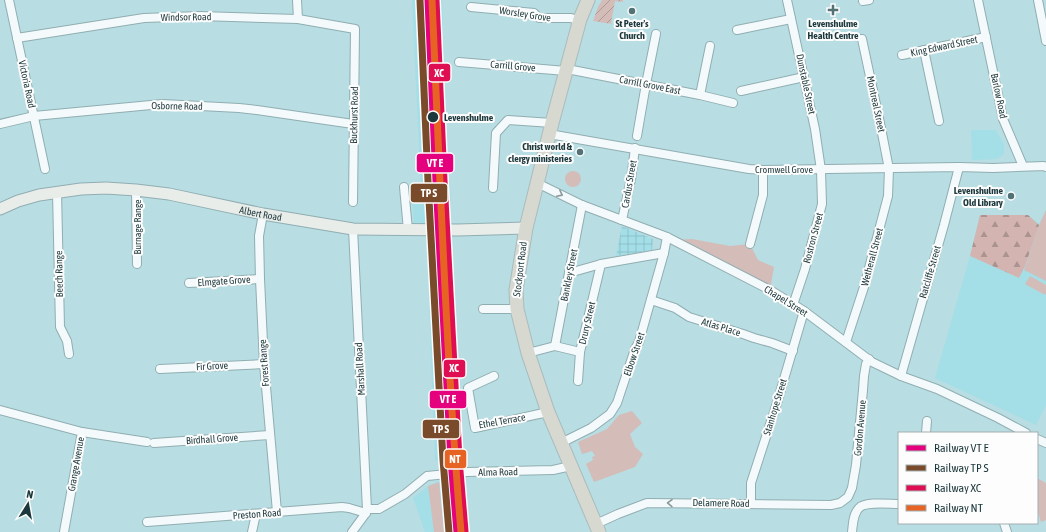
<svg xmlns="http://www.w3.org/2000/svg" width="1046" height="532" font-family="'Asap Condensed',sans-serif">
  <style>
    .built { fill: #a4dfe8 }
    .industrial { fill: url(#industrial-grid) }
    .green { fill: #d4bcb9 }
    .forest { fill: url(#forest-firs) }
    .garden { fill: url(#garden-furrows) }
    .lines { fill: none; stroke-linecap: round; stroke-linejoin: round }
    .minor-casing { stroke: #90aeb2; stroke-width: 10 }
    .secondary-casing { stroke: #90aeb2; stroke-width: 13 }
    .trunk-casing { stroke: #a9bcbf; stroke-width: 15 }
    .minor { stroke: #f4fafb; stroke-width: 8 }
    .secondary { stroke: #e9edea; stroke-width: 11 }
    .trunk { stroke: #d7d9d0; stroke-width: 13 }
    .rail-1-casing { stroke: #fdfdfd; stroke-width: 10 }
    .rail-2-casing { stroke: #fdfdfd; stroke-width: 10 }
    .rail-3-casing { stroke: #fdfdfd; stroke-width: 10 }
    .rail-4-casing { stroke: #fdfdfd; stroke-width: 10 }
    .rail-1 { stroke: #e5007d; stroke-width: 7 }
    .rail-2 { stroke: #7a4b2a; stroke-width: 7 }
    .rail-3 { stroke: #df0d52; stroke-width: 7 }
    .rail-4 { stroke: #e76323; stroke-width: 7 }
    .oneway { stroke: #88999c }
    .poi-dot { fill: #537276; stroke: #fdfdfd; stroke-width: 1.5 }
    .stop-dot { fill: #1d383c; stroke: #fdfdfd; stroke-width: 1.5 }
    .labels { text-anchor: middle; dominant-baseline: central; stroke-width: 4; stroke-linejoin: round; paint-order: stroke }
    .street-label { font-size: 10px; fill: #1d383c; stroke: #fdfdfd }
    .poi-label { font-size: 10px; font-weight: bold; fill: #1d383c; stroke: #fdfdfd }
    .stop-label { font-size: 10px; font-weight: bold; fill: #1d383c; stroke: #fdfdfd; text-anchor: start }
    .line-badge { stroke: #fdfdfd; stroke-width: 1.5 }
    .badge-label { font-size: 11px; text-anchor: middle; font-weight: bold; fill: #fff }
  </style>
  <defs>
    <pattern id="industrial-grid" width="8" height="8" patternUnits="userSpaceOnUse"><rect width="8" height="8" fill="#a4dfe8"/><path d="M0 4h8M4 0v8" fill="none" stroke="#8dc0c8"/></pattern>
    <pattern id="forest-firs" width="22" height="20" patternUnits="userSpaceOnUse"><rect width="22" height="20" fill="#d3b4b0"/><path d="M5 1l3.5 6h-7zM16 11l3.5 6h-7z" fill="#ab9390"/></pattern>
    <pattern id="garden-furrows" width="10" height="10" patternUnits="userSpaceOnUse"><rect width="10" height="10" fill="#d4bcb9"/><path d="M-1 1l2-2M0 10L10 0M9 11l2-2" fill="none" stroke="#ab9a98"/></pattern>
  </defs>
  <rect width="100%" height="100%" fill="#b8dde2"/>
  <g class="built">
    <polygon points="412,0 442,0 443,15 442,62 447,181 450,181 451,215 446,219 447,243 460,481 465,505 468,532 425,532 413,498 428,486 439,481 438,461 435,461 426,225 414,225 412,192 421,191"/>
    <polygon points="971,130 996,130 1004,144 1004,154 997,159 972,160"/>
    <polygon points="1046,210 1046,405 1036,425 935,378 970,256 980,215 1028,215 1039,224"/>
  </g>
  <polygon class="industrial" points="622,226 653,239 652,250 616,256"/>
  <g class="green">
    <circle cx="573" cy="179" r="8"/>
    <polygon points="1046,210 1046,281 1024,270 1039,225"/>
    <polygon points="692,239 730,246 750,244 758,260 774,267 770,290 672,240"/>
    <polygon points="1030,276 1046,285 1046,293 1045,295 1025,284"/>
    <polygon points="632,411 642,423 630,434 635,447 643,454 635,467 594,482 586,464 593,460 592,457 595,456 592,451 582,454 578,442 607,429 619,415"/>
    <polygon points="1037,478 1046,483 1046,520 1041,522 1037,509"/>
    <polygon points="439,482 444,532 434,532 428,486"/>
  </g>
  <polygon class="forest" points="980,215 1028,215 1039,225 1025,266 1019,278 970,256"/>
  <polygon class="garden" points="602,0 623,0 623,2 615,1 611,23 612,24 593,21 598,7"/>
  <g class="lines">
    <g class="minor-casing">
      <g id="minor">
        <polyline points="9,0 45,169"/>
        <polyline points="297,0 298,19"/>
        <polyline points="787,0 815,129 821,170 822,204 805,269 793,305"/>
        <polyline points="978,0 1003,119 1023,166"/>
        <polyline points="1038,0 1046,41"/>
        <polyline points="863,1 869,0"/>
        <polyline points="471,7 534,13 539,18 571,18 580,21"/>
        <polyline points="737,30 791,19"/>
        <polyline points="17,38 144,18 200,16 298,19 355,29 353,202"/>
        <polyline points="924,50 939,121"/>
        <polyline points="902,55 986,37"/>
        <polyline points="459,62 566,71"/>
        <polyline points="567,69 700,95 733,103"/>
        <polyline points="741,91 804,77"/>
        <polyline points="700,95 710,46"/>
        <polyline points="0,124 34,116 151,105 163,104 239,108 257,110 353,124"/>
        <polyline points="549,134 749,169 763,170 959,167 993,168 1044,166 1046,167"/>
        <polyline points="637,136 646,84 656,34"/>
        <polyline points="537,183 582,205 667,237 770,290 804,311 872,362 901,376 937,389 998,418 1026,433"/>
        <polyline points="404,187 408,230"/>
        <polyline points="493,188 496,133 508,120 552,123"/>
        <polyline points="136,190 137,264"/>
        <polyline points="57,192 60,327 67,341 69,354"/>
        <polyline points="263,214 259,236 260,279 264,364 277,512"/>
        <polyline points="622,220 631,179 635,148"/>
        <polyline points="750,244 763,195 763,170"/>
        <polyline points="569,273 601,264 664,253"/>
        <polyline points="189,283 260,279"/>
        <polyline points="651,300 675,308 689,317 743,334 754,338 772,343 793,351"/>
        <polyline points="483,309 517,309"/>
        <polyline points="846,342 864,287 888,196 889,169 881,128 862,39"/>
        <polyline points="555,346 582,205"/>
        <polyline points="528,353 555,346 580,352"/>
        <polyline points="160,369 264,364"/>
        <polyline points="494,376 468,388 475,428 548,412"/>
        <polyline points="901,376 944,225 959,167"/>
        <polyline points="578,381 580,352 601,264"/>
        <polyline points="0,410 82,432 64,532"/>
        <polyline points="82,432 147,442"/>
        <polyline points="926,433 927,421"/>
        <polyline points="1037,439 1046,443"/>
        <polyline points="154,443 270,435"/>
        <polyline points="561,443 591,428 610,414 617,403 635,349 639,342 664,253 667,237"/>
        <polyline points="751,504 751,483 777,403 804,311"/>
        <polyline points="367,509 379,509 405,494 427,476 467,472 553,470 571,466"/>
        <polyline points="147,522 342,507 349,508 366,513"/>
        <polyline points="1004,523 1007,532"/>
        <polyline points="596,524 618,514 647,503 831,505 840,503 848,497 852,488 856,465 863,390 864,376 866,364 869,359"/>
        <polyline points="252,532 256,514"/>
        <polyline points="352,532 366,513 367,509 353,229"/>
        <path d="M852,532c1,-8 1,-18 7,-24 6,-7 30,-4 40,-4"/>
      </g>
    </g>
    <g class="secondary-casing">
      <g id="secondary">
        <path id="s1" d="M0,209l18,-8 21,-6 42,-6 25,-1 30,2 33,4 94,20 90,15 105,1 68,-2"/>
      </g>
    </g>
    <g class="trunk-casing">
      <polyline id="trunk" points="588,0 580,19 552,123 526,228 516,290 517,309 528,353 548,412 599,532"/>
    </g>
    <use href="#minor" class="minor"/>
    <use href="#secondary" class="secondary"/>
    <use href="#trunk" class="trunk"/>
    <g class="rail-1-casing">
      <polyline id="rail-1" points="428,0 436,181 451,460 457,532"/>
    </g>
    <g class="rail-2-casing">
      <polyline id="rail-2" points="420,0 428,181 443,460 449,532"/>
    </g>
    <g class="rail-3-casing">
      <polyline id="rail-3" points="436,0 444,181 459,459 465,531"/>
    </g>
    <g class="rail-4-casing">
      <path id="rail-4" d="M432,0c8,177 14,355 29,532"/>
    </g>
    <use href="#rail-1" class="rail-1"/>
    <use href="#rail-2" class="rail-2"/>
    <use href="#rail-3" class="rail-3"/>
    <use href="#rail-4" class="rail-4"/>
  </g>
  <defs><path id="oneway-chevron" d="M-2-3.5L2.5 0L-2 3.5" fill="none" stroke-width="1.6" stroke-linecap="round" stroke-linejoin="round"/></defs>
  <g class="oneway">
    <use href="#oneway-chevron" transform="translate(560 194) rotate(27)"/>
    <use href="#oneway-chevron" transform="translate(670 503) rotate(-179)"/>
  </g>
  <g class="poi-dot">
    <path d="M831 4h4v4h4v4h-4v4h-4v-4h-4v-4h4z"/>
    <circle cx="632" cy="11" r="4"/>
    <circle cx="580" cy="152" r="4"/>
    <circle cx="1011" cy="196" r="4"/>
  </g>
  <circle class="stop-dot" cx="433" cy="117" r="6"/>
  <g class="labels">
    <g class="street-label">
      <text transform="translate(525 14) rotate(9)">Worsley Grove</text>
      <text transform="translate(186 17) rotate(-1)">Windsor Road</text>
      <text transform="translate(944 46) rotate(-12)">King Edward Street</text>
      <text transform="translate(513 66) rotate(5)">Carrill Grove</text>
      <text transform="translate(27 84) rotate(78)">Victoria Road</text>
      <text transform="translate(806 84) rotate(78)">Dunstable Street</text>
      <text transform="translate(650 85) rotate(11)">Carrill Grove East</text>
      <text transform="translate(999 96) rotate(78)">Barlow Road</text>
      <text transform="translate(876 104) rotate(78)">Montreal Street</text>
      <text transform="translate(177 106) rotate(1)">Osborne Road</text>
      <text transform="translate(354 115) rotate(-89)">Buckhurst Road</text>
      <text x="784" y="169">Cromwell Grove</text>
      <text transform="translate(629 184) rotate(-80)">Cardus Street</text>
      <text stroke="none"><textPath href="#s1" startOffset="266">Albert Road</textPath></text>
      <text transform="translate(137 227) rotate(-90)">Burnage Range</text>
      <text transform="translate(813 238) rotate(-75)">Rostron Street</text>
      <text transform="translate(872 257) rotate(-75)">Wetherall Street</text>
      <text transform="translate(520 269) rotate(-83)">Stockport Road</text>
      <text transform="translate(930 272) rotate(-74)">Ratcliffe Street</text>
      <text transform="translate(59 274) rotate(-91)">Beech Range</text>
      <text transform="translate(569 275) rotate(-79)">Bankley Street</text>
      <text transform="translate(224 281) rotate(-4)">Elmgate Grove</text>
      <text transform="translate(786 301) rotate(32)">Chapel Street</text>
      <text transform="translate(587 323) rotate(-77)">Drury Street</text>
      <text transform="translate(721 327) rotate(17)">Atlas Place</text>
      <text transform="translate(634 354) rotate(-71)">Elbow Street</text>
      <text transform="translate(264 363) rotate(-94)">Forest Range</text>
      <text transform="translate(212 366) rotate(-3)">Fir Grove</text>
      <text transform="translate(360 369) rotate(-93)">Marshall Road</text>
      <text transform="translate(775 407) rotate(-73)">Stanhope Street</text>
      <text transform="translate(502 421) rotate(-10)">Ethel Terrace</text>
      <text transform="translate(860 428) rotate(-85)">Gordon Avenue</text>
      <text transform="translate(212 439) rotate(-4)">Birdhall Grove</text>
      <text transform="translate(76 464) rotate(-80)">Grange Avenue</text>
      <text transform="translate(498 472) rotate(-1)">Alma Road</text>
      <text transform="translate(721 503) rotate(1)">Delamere Road</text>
      <text transform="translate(257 514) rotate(-4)">Preston Road</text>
    </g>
    <g class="poi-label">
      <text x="632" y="23">St Peter's<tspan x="632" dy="12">Church</tspan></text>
      <text x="833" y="23">Levenshulme<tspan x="833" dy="12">Health Centre</tspan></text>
      <text x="572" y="146" text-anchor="end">Christ world &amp;<tspan x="572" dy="12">clergy ministeries</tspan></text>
      <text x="1003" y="190" text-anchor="end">Levenshulme<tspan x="1003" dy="12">Old Library</tspan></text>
    </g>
    <g class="stop-label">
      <text x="444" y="117">Levenshulme</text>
    </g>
  </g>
  <g class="line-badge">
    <rect x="428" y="63" width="23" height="19" rx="4" fill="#df0d52"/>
    <rect x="416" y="153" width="38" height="20" rx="4" fill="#e5007d"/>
    <rect x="410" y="183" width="38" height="20" rx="4" fill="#7a4b2a"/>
    <rect x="443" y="359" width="23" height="19" rx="4" fill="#df0d52"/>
    <rect x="429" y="390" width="38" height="19" rx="4" fill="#e5007d"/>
    <rect x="422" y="419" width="38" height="20" rx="4" fill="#7a4b2a"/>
    <rect x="444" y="449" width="23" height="20" rx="4" fill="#e76323"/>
  </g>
  <g class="badge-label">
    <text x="439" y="77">XC</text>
    <text x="435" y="167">VT E</text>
    <text x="429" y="197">TP S</text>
    <text x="454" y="372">XC</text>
    <text x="448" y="403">VT E</text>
    <text x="441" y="433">TP S</text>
    <text x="455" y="463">NT</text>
  </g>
  <rect x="898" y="432" width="140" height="92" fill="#fdfdfd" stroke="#a3aeb0"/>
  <rect x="906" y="445" width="20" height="6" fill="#e5007d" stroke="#a3aeb0"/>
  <text x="934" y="452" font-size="12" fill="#1d383c">Railway VT E</text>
  <rect x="906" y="465" width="20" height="6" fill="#7a4b2a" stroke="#a3aeb0"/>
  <text x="934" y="472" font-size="12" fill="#1d383c">Railway TP S</text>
  <rect x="906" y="485" width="20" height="6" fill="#df0d52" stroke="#a3aeb0"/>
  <text x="934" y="492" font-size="12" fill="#1d383c">Railway XC</text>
  <rect x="906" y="505" width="20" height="6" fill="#e76323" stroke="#a3aeb0"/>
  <text x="934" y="512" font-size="12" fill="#1d383c">Railway NT</text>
  <g transform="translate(28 504) rotate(11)" stroke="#fdfdfd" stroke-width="3" paint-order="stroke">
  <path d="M0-3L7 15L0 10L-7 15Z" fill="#1d383c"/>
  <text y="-6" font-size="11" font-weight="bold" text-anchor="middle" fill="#1d383c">N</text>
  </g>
</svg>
